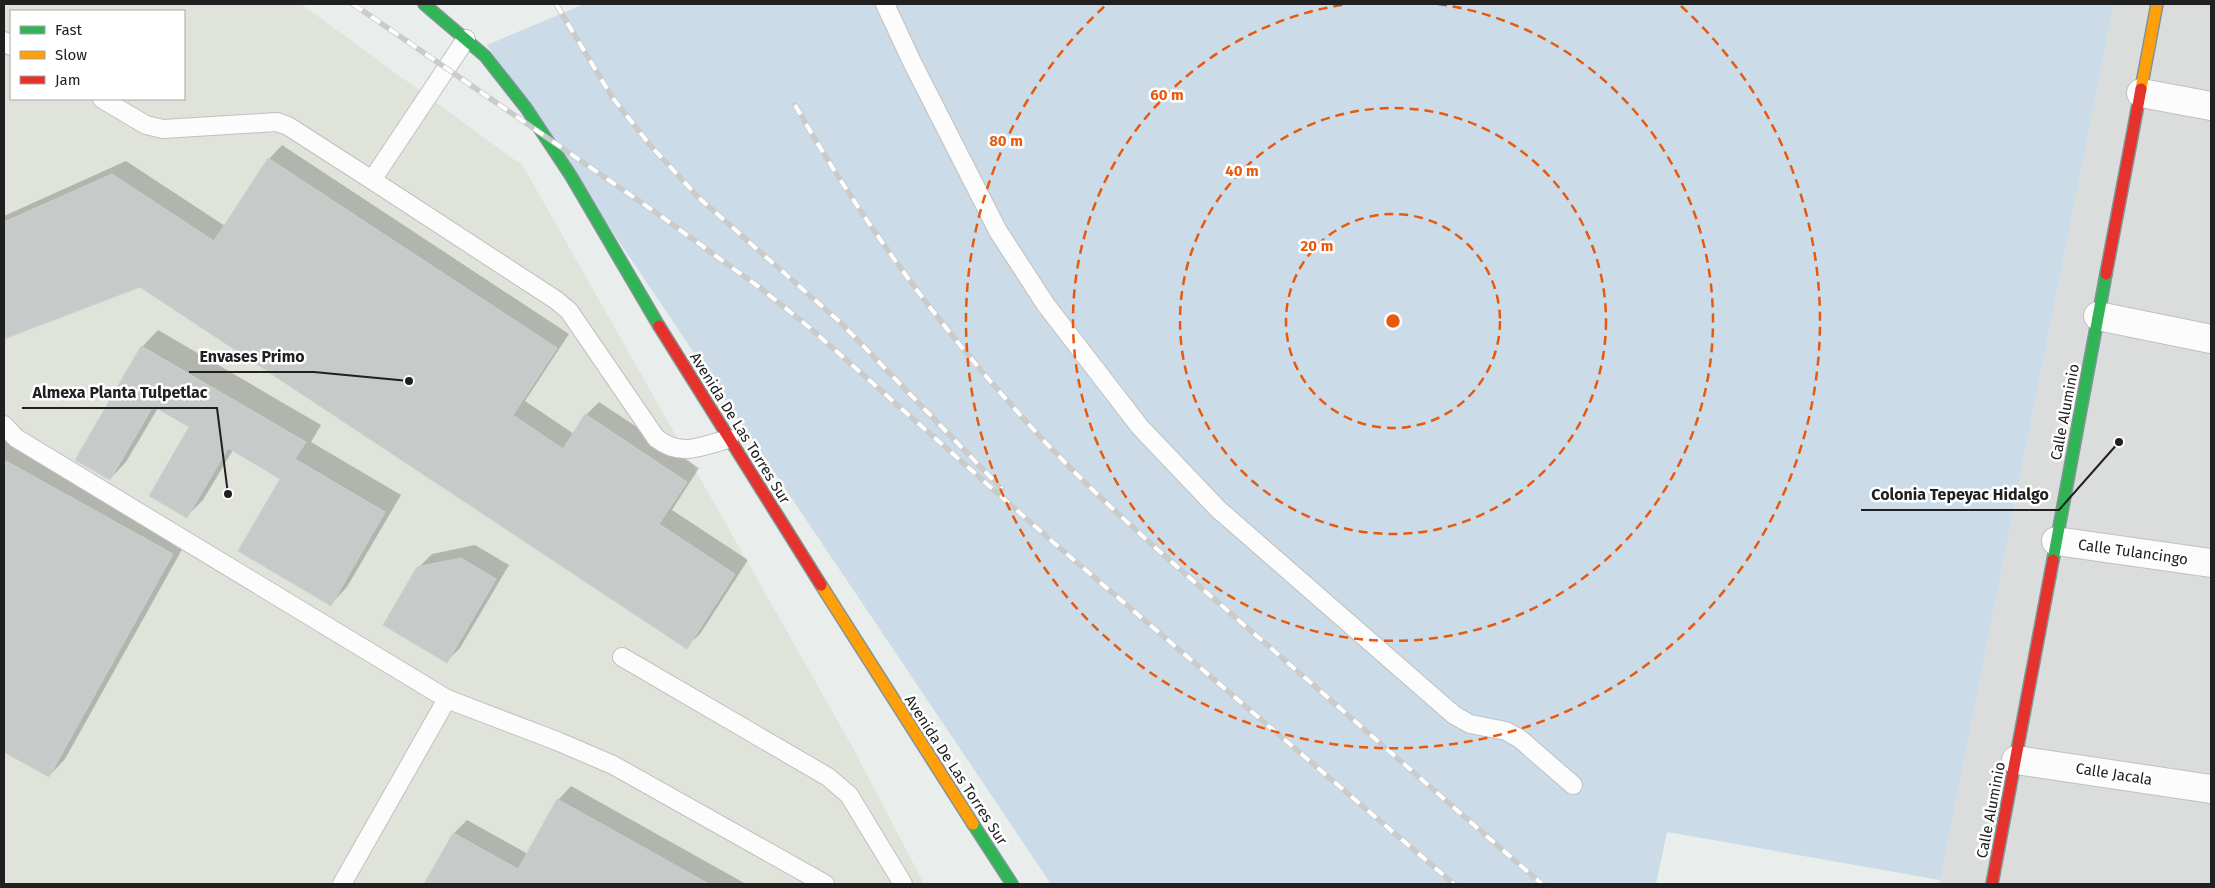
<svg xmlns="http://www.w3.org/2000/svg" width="2215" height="888" font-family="'Fira Sans',sans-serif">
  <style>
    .residential { fill: #dadddc }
    .industrial { fill: #dfe3da; fill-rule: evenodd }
    .grass { fill: #cbdbe8 }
    .shadow { fill: #0003 }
    .building { fill: #c6cbc9; stroke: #cbd1ce }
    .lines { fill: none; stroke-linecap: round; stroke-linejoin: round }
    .lane-casing { stroke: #bfc1c1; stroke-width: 20 }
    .street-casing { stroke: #bfc1c1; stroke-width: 30 }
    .fast-casing { stroke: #829596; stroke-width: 14 }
    .slow-casing { stroke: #829596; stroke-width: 14 }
    .jam-casing { stroke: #829596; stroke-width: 14 }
    .lane { stroke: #fcfcfc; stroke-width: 18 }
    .street { stroke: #fcfcfc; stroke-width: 28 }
    .fast { stroke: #30b455; stroke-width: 11 }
    .slow { stroke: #ff9f0a; stroke-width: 11 }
    .jam { stroke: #e5322d; stroke-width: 11 }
    .rail-casing { stroke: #cacbcb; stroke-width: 5.5 }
    .rail { stroke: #fff; stroke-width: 4; stroke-dasharray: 11; stroke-linecap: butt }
    .ring { fill: none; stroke: #e8590c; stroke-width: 2.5; stroke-dasharray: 9 6 }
    .labels { text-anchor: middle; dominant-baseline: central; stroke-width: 5; stroke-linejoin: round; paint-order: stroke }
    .street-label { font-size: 15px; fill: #202020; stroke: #fff }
    .centre { fill: #e8590c; stroke: #fff; stroke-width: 2.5 }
    .ring-label { font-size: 15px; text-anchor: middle; font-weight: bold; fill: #e8590c; stroke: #fff; stroke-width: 5; stroke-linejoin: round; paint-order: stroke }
    .leader { fill: none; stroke: #202020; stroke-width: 2 }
    .callout-dot { fill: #202020; stroke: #fff; stroke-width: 2 }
    .callout-label { font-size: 16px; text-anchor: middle; font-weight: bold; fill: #202020; stroke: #fff; stroke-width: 5; stroke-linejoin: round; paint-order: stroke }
  </style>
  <rect width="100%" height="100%" fill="#e9eeec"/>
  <polygon class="residential" points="2114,4 2211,4 2211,884 1939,884"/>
  <path class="industrial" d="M4,4h297l222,162 330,582 71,136h-920zM11,11h173v88h-173z"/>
  <polygon class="grass" points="584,4 2114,4 1940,880 1667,832 1656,884 1051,884 487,45"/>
  <g class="shadow">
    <polygon points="282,145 569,334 525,401 574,434 586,415 599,402 699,468 672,510 748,560 700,634 686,647 140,286 4,337 4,216 126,161 225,226 269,159"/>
    <polygon points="158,330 321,425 311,442 401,495 347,587 331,604 282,478 233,450 203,500 186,517 190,427 158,408 126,462 110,479 142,347"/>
    <polygon points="4,434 189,537 65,759 49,776 4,751"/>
    <polygon points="475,545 509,565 460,648 447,661 418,568 432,554"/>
    <polygon points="571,786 746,884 426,884 454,833 467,820 528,854 558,800"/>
  </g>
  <g class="building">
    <polygon points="268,158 557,348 513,415 563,449 585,414 687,482 659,524 735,574 687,649 140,287 4,339 4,222 112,174 214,241"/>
    <polygon points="141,346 306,442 295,459 385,512 331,606 238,551 280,479 228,448 187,518 149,496 189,427 153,406 110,480 75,460"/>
    <polygon points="4,460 173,554 49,777 4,752"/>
    <polygon points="461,558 496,579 447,663 383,625 417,567"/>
    <polygon points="557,799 709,884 424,884 453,833 518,869"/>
  </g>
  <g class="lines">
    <g class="lane-casing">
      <g id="lane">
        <polyline points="885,4 912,62 998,231 1046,305 1140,427 1218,509 1454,715 1470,724 1506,731 1520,739 1573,785"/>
        <polyline points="4,41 11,46"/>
        <polyline points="102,99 146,125 163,129 277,122 288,126 372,180 466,39"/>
        <path d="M372,180l184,120 13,11 87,127c26,20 44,8 73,1"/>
        <polyline points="4,425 16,438 447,699 557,741 613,765 825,884"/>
        <polyline points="622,657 828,777 849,795 903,884"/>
        <polyline points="342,884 447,699"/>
      </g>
    </g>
    <g class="street-casing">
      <g id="street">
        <polyline points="2141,93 2211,106"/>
        <polyline points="2098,316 2211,339"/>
        <polyline points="2056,541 2211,563"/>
        <polyline points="2016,760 2211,789"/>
      </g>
    </g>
    <g class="fast-casing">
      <g id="fast">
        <polyline points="424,4 485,56 526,108 571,176 659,326"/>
        <polyline points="2053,560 2106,274"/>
        <polyline points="973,824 1012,884"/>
      </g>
    </g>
    <g class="slow-casing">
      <g id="slow">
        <polyline points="2141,89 2157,4"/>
        <polyline points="821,585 973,824"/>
      </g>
    </g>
    <g class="jam-casing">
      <g id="jam">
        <polyline points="2106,274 2141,89"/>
        <polyline points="659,326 821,585"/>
        <polyline points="1992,884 2053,560"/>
      </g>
    </g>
    <use href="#lane" class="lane"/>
    <use href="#street" class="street"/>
    <use href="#fast" class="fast"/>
    <use href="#slow" class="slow"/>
    <use href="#jam" class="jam"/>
    <g class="rail-casing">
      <g id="rail">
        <polyline points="353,4 658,214 763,290 810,328 1054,543 1454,884"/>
        <polyline points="556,4 612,97 650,145 699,198 841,323 1002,489"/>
        <path d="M795,105c67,117 147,226 239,325 69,75 147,140 224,207 95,82 189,165 284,247"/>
      </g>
    </g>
    <use href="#rail" class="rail"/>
  </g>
  <g class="ring">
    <circle cx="1393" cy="321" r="107"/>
    <circle cx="1393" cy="321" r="213"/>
    <path d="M1438 4A320 320 0 1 1 1348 4"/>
    <path d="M1681 6A427 427 0 1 1 1105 6"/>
  </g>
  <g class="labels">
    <g class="street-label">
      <text transform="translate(2065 412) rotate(-79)">Calle Aluminio</text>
      <text transform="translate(740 428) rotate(58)">Avenida De Las Torres Sur</text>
      <text transform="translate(2133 552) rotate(8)">Calle Tulancingo</text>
      <text transform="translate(956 770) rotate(57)">Avenida De Las Torres Sur</text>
      <text transform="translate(2114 774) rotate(9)">Calle Jacala</text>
      <text transform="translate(1991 810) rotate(-79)">Calle Aluminio</text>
    </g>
  </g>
  <circle cx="1393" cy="321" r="8" class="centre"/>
  <g class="ring-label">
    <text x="1167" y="100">60 m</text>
    <text x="1006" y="146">80 m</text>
    <text x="1242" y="176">40 m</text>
    <text x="1317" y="251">20 m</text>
  </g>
  <path class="leader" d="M409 381L314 372H189M228 494L217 408H22M2119 442L2059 510H1861"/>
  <g class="callout-dot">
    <circle cx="409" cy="381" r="5"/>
    <circle cx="228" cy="494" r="5"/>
    <circle cx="2119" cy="442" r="5"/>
  </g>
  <g class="callout-label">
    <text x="252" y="362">Envases Primo</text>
    <text x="120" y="398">Almexa Planta Tulpetlac</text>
    <text x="1960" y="500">Colonia Tepeyac Hidalgo</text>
  </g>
  <rect width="2215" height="888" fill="none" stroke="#202020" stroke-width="10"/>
  <rect x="10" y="10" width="175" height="90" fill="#ffffff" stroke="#a6a6a6"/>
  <rect x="20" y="26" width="25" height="8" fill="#30b455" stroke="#a6a6a6"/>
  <text x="55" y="35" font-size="15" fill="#202020">Fast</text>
  <rect x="20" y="51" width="25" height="8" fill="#ff9f0a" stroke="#a6a6a6"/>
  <text x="55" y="60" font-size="15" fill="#202020">Slow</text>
  <rect x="20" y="76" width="25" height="8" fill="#e5322d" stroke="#a6a6a6"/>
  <text x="55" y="85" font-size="15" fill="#202020">Jam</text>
</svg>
